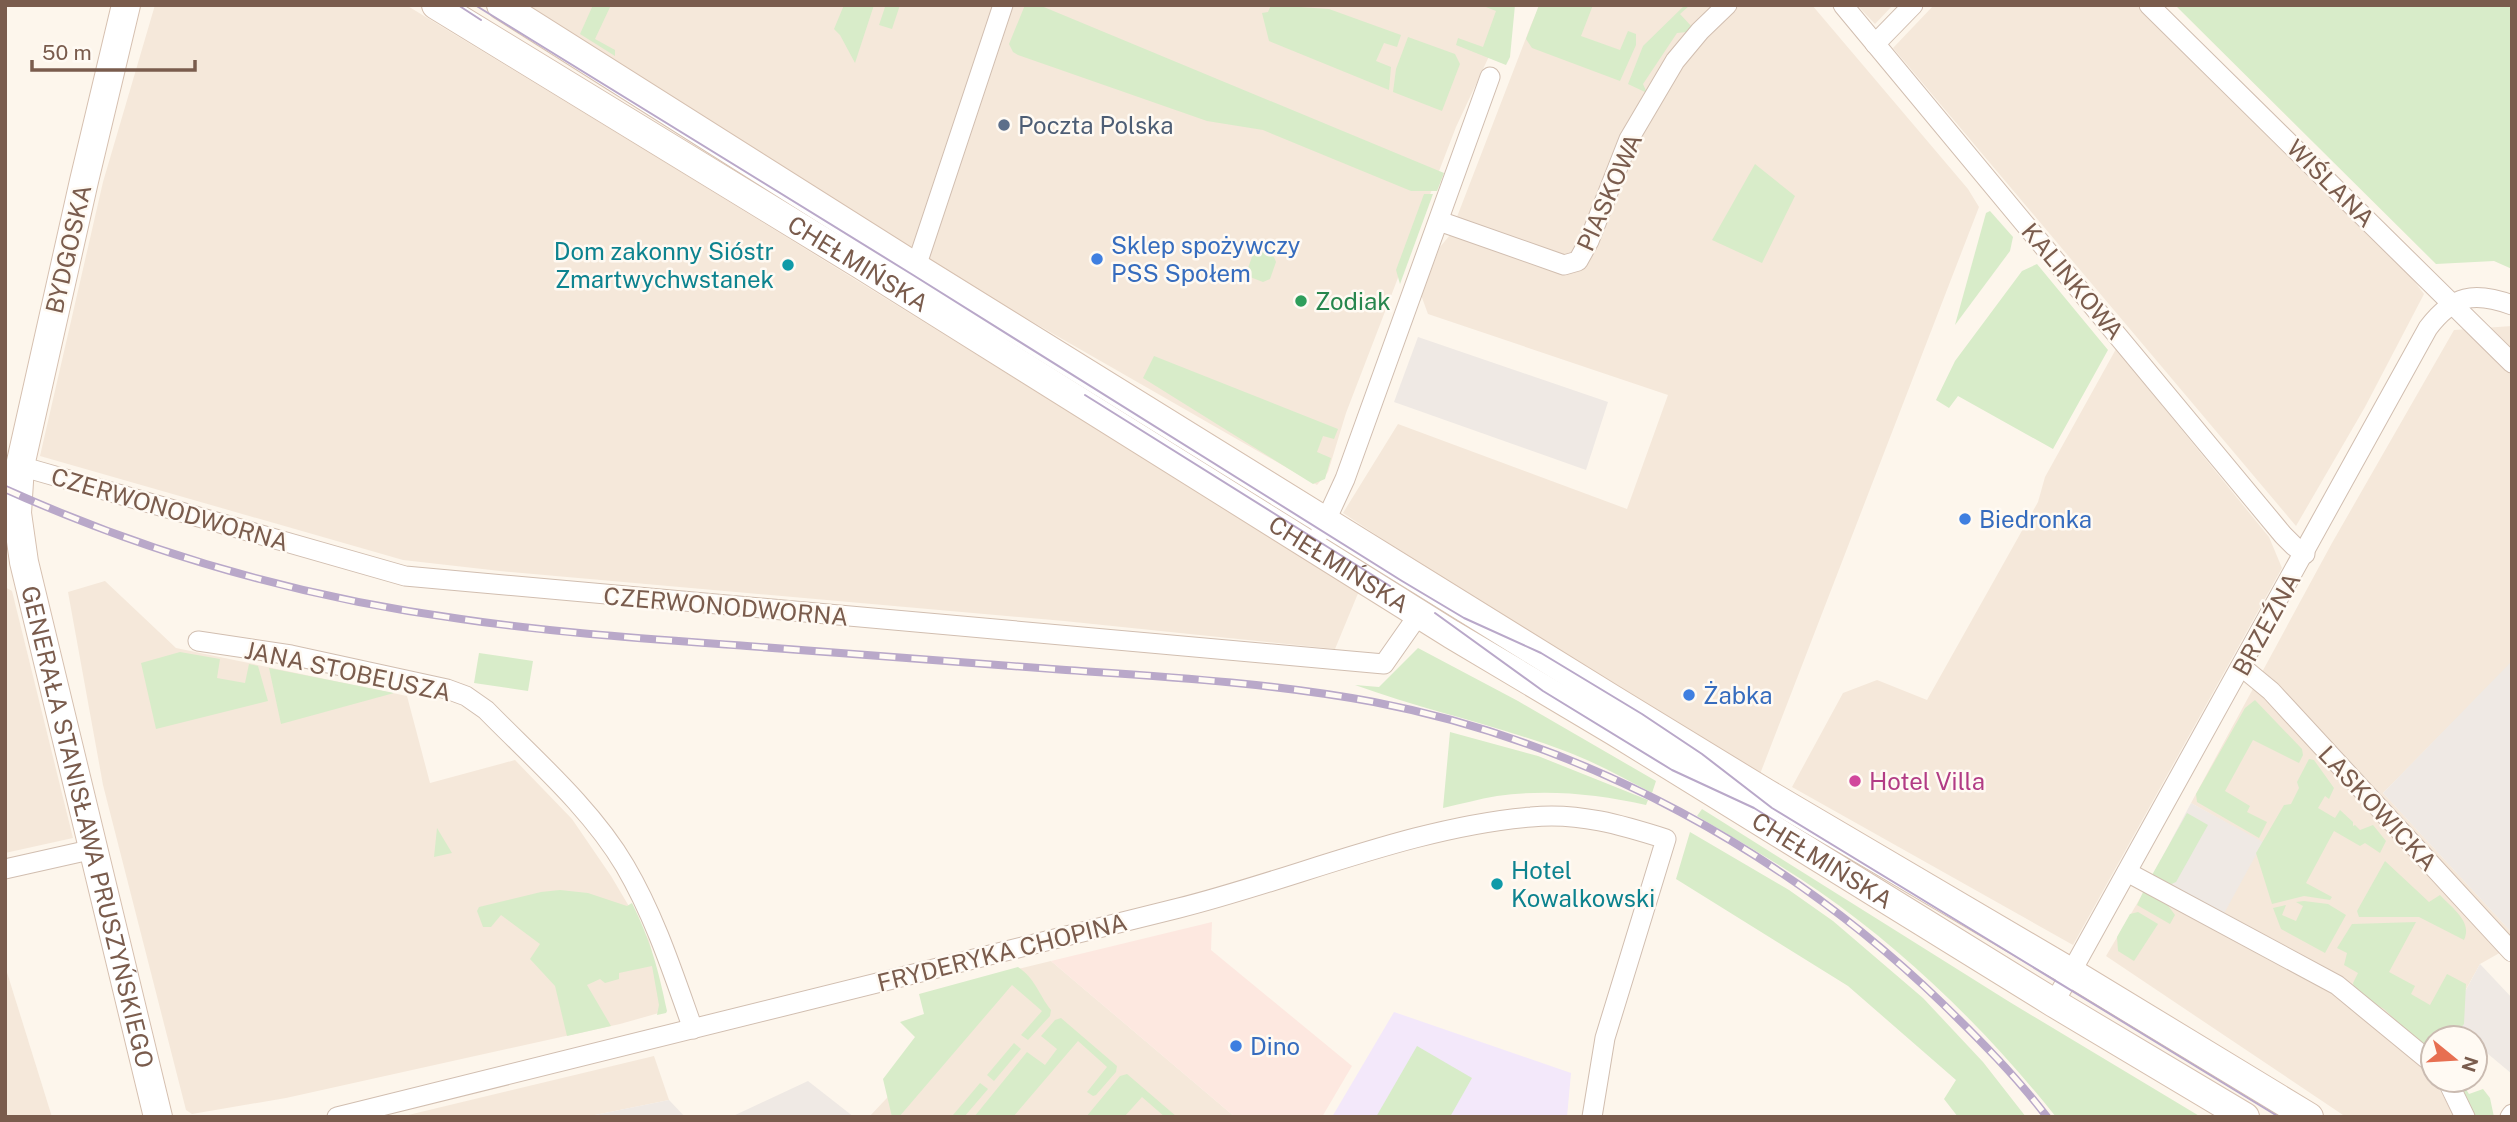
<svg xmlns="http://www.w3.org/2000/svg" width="2517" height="1122" font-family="'Public Sans',sans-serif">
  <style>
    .residential { fill: #f5e8da }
    .commercial { fill: #fde8e0 }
    .industrial { fill: #efe9e4 }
    .education { fill: #f3e8fa }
    .green { fill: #d8ecc9 }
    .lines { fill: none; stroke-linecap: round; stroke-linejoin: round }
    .street-casing { stroke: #d1beb0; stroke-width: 21 }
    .secondary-casing { stroke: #d6c0b0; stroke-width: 30 }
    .street { stroke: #fff; stroke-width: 19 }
    .secondary { stroke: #fff; stroke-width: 28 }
    .tram { stroke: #b9a8c9; stroke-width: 2 }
    .rail-casing { stroke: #b9a8c9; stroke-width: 8 }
    .rail { stroke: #fffaf3; stroke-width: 5; stroke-dasharray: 16; stroke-linecap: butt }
    .service-dot { fill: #5c6f8a; stroke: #fffaf3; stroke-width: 2.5 }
    .shop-dot { fill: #3f7fe0; stroke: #fffaf3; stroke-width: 2.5 }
    .culture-dot { fill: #0f9aa8; stroke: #fffaf3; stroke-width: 2.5 }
    .leisure-dot { fill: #2e9e5b; stroke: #fffaf3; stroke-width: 2.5 }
    .hotel-dot { fill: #d1479c; stroke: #fffaf3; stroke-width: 2.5 }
    .labels { text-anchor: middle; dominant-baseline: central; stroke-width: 5; stroke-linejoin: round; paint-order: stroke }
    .service-label { font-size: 24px; fill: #4e5e75; stroke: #fffaf3; text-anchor: start }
    .street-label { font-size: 24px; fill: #7a5c4d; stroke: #fffaf3 }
    .shop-label { font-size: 24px; fill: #366cbe; stroke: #fffaf3; text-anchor: start }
    .culture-label { font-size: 24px; fill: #0d838f; stroke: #fffaf3; text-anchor: end }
    .leisure-label { font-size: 24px; fill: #27864d; stroke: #fffaf3; text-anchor: start }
    .hotel-label { font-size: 24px; fill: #b23c85; stroke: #fffaf3; text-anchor: start }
  </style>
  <rect width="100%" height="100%" fill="#fdf6ec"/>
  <g class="residential">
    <polygon points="155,5 406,5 660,159 1359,591 1335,649 1064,621 500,571 403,560 40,456 103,182"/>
    <polygon points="521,5 1513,5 1456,127 1346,413 1328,472 1317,485 898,245"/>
    <polygon points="1540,5 1812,5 1968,189 1979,207 1760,774 1505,620 1343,513 1398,424 1627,509 1668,395 1428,314 1421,295 1440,247 1450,235 1531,25"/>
    <polygon points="1857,5 1893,5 1875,24"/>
    <polygon points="1934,5 2138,5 2411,277 2424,294 2365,407 2296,526 1893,48"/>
    <polygon points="2512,326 2512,662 2383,793 2512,933 2512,946 2480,964 2439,1038 2433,1038 2425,1064 2455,1117 2346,1117 2106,956 2145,890 2263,843 2191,803 2332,543 2454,330"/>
    <polygon points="2116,349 2269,537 2282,568 2073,945 1792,787 1843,693 1877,680 1927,700 2038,502 2045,477"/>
    <polygon points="105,581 176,648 407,696 430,783 515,760 572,819 611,876 649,940 666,1011 620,1024 286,1098 192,1114 186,1110 103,785 68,592"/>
    <polygon points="5,587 12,591 73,838 5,853"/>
    <polygon points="1051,961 1235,1117 869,1117 1006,972"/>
    <polygon points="5,966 52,1117 5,1117"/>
    <polygon points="654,1056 669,1100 585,1117 400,1117"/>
  </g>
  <polygon class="commercial" points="1212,922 1211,950 1352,1066 1322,1117 1235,1117 1051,961"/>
  <g class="industrial">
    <polygon points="1418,337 1608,402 1586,470 1394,402"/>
    <polygon points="2512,661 2512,933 2383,793"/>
    <polygon points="2191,803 2263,842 2215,930 2145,890"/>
    <polygon points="2480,964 2512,998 2512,1074 2475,1043 2475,1038 2469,1038 2449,1021"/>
    <polygon points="808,1081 854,1117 731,1117"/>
    <polygon points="669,1100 685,1117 585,1117"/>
  </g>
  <polygon class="education" points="1394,1012 1571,1073 1567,1117 1332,1117"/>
  <g class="green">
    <polygon points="593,5 611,5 595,39 615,50 615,56 580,34"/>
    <polygon points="844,5 874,5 855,63 840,35 834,29"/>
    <polygon points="883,5 900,5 892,29 879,25 885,7"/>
    <polygon points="1025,5 1039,5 1444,173 1437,191 1411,191 1263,130 1207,121 1018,55 1013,52 1009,44"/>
    <polygon points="1271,5 1329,9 1401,35 1397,47 1384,43 1376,61 1391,67 1389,90 1269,41 1262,13 1268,12"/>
    <polygon points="1481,5 1515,5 1510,57 1506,65 1456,45 1458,38 1483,47 1496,11"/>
    <polygon points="1539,5 1593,5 1581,36 1620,50 1628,31 1636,34 1636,45 1620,81 1532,48 1526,39"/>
    <polygon points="1685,5 1690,5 1680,14 1692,27 1687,32 1677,33 1643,84 1647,93 1628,84 1643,46"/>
    <polygon points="2175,5 2512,5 2512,269 2494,261 2436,264"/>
    <polygon points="1408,37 1455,54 1460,64 1442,111 1393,92 1396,69"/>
    <polygon points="1755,164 1795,196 1762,263 1712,240"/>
    <polygon points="1424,194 1433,194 1400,284 1396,270"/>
    <polygon points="1990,211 2013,237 2010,251 1955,325 1986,213"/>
    <polygon points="1259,250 1274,257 1276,262 1270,279 1263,282 1250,277 1247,271 1253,254"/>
    <polygon points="2037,264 2108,350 2053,449 1958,396 1949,408 1936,400 1955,361 2022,271"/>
    <polygon points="1154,356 1338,429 1334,439 1323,436 1317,452 1331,458 1325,479 1313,484 1143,378"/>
    <path d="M1418,648l100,53 138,80 -4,12c-29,-15 -57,-31 -87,-42 -69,-26 -141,-41 -210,-66l24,2z"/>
    <polygon points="180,652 220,659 217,678 245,683 249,664 258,666 268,701 156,729 141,663"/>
    <polygon points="479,653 533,661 528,691 474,683"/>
    <polygon points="269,668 394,693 281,724"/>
    <polygon points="2255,700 2302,749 2303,755 2299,763 2253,740 2225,791 2250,806 2247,812 2267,822 2259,838 2197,802 2196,794 2245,708"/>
    <path d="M1450,732l88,24 110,44 -2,5c-49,-11 -99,-16 -149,-9 -18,3 -36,8 -54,12z"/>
    <polygon points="2309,759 2314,760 2334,788 2329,799 2325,796 2318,808 2335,818 2340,810 2353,822 2353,826 2355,825 2360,830 2373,825 2386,841 2380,853 2365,843 2360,846 2334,831 2306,883 2332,897 2330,900 2304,896 2272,904 2256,853 2284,805 2291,804 2299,788 2297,782"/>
    <path d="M1702,809l306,192 193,116h-145c-67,-84 -147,-163 -236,-225 -39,-27 -81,-51 -123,-76z"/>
    <polygon points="2187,813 2208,825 2176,882 2167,886 2152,875"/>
    <polygon points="437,828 452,853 434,857"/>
    <polygon points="1690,832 1789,890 1833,921 1923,998 1983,1062 2026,1117 1958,1117 1944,1099 1956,1080 1848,986 1676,879"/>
    <path d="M2385,861l44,41 11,-7c12,13 33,27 24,45l-45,-23h-60l-2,-6z"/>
    <polygon points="2145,888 2161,896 2175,915 2170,924 2137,905"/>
    <path d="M560,890l28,3 39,13 5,-3c19,39 26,65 35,108l-1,2 -9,2 2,-10 -7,-39 -33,7v6l-14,4 -5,-4 -13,6 24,41 -44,10 -12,-50 -25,-27 10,-15 -39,-29 -10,12h-8l-6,-16 2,-4 62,-15z"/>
    <polygon points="2304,901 2328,904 2346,915 2325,953 2281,929 2273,908 2286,905 2282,915 2296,921 2303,906 2296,902"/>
    <polygon points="2138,912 2158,924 2134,961 2118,951 2117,937 2130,914"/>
    <polygon points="2416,922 2389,972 2415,986 2411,994 2430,1005 2447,974 2466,984 2464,1024 2452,1038 2433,1038 2433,1056 2384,1009 2355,992 2353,983 2358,973 2344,965 2347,953 2337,948 2352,924"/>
    <path d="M1018,967c17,11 21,28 33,43l-1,6 -22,24 -7,-5 21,-24 -30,-26 -113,132h-7l-9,-38 32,-42 -15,-15 24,-8 -5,-20z"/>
    <polygon points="1061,1018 1117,1066 1116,1072 1096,1095 1093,1096 1087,1092 1107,1067 1078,1041 1013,1117 974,1117 1027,1052 1045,1065 1057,1049 1041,1036 1055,1020"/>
    <polygon points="1014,1043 1021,1049 994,1081 987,1075"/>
    <polygon points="1417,1046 1472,1078 1450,1117 1376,1117"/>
    <polygon points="1127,1074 1177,1117 1165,1117 1142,1097 1124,1117 1086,1117 1120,1076"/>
    <polygon points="2454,1080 2460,1080 2469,1094 2483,1089 2490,1098 2494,1117 2473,1117"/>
    <polygon points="980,1083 988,1089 964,1117 953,1115"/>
  </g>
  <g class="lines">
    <g class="street-casing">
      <g id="street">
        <polyline points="1843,5 2283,535 2294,546 2305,554"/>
        <polyline points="2149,5 2512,363"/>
        <polyline points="1875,44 1913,5"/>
        <polyline points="1439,221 1564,265 1578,261 1589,241 1629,139 1675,61 1700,31 1727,5"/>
        <polyline points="913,276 1003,5"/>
        <polyline points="20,466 405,576 1384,664 1419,614"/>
        <polyline points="1321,531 1345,479 1490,77"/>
        <path d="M198,641l93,14 156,34 19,7 20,14c47,48 105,98 139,156 30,51 48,107 68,163"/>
        <polyline points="2242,667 2271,691 2512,952"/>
        <polyline points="5,869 94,849"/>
        <polyline points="2127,872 2337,985 2433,1064"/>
        <path d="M2054,1003l374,-675c25,-33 46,-37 84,-23"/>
        <polyline points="2447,1080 2465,1117"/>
        <path d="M337,1117c280,-70 561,-138 842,-209 116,-29 233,-81 352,-91 47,-5 91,8 135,22l-61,199 -13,79"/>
        <polyline points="2510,1117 2512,1114"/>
      </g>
    </g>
    <g class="secondary-casing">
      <g id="secondary">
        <path id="s1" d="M126,5l-42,176 -64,285 -3,47 7,49 134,555"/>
        <path id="s2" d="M436,5l427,261 588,368 163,97 440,272 191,114"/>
        <polyline points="501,5 917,268 1612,699 1766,793 2072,973 2309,1117"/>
      </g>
    </g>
    <use href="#street" class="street"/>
    <use href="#secondary" class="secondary"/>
    <g class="tram">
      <polyline points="458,5 481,20"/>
      <polyline points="475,5 913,275 1402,581 1464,618 1541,653 1642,714 1702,754 1772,808 2279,1117"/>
      <polyline points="1085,395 1390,586"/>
      <polyline points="1435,613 1543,691 1672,770 1754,808 1775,821"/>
    </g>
    <g class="rail-casing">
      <path id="rail" d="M5,489c145,65 299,109 456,130 94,14 190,20 286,27 106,8 213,16 319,24 103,7 206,13 308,32 213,41 413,151 568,301 37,36 74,73 105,114"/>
    </g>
    <use href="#rail" class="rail"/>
  </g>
  <circle class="service-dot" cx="1004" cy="125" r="7"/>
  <g class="shop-dot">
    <circle cx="1097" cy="259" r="7"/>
    <circle cx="1965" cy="519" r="7"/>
    <circle cx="1689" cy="695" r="7"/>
    <circle cx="1236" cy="1046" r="7"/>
  </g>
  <g class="culture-dot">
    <circle cx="788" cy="265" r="7"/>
    <circle cx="1497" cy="884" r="7"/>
  </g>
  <circle class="leisure-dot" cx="1301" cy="301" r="7"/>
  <circle class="hotel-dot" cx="1855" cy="781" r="7"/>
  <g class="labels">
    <g class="service-label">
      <text x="1018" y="125">Poczta Polska</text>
    </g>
    <g class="street-label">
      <text transform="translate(2331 183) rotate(45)">WIŚLANA</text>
      <text transform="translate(1609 192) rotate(-66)">PIASKOWA</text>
      <text transform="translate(68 249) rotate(-77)">BYDGOSKA</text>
      <text stroke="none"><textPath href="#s2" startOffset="495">CHEŁMIŃSKA</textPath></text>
      <text transform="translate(2073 281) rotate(50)">KALINKOWA</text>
      <text transform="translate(170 509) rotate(16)">CZERWONODWORNA</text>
      <text stroke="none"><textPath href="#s2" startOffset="1062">CHEŁMIŃSKA</textPath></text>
      <text transform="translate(726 606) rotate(5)">CZERWONODWORNA</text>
      <text transform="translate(2266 624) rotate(-61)">BRZEŹNA</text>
      <text transform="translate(348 671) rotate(12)">JANA STOBEUSZA</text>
      <text transform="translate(2378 808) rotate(47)">LASKOWICKA</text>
      <text stroke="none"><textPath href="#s1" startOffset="842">GENERAŁA STANISŁAWA PRUSZYŃSKIEGO</textPath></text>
      <text stroke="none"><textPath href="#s2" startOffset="1629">CHEŁMIŃSKA</textPath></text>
      <text transform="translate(1002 952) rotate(-14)">FRYDERYKA CHOPINA</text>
    </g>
    <g class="shop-label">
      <text x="1111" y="245">Sklep spożywczy<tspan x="1111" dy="28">PSS Społem</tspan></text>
      <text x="1979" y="519">Biedronka</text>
      <text x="1703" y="695">Żabka</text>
      <text x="1250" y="1046">Dino</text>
    </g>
    <g class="culture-label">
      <text x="774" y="251">Dom zakonny Sióstr<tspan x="774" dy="28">Zmartwychwstanek</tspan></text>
      <text x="1511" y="870" text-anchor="start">Hotel<tspan x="1511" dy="28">Kowalkowski</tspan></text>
    </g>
    <g class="leisure-label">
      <text x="1315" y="301">Zodiak</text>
    </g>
    <g class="hotel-label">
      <text x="1869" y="781">Hotel Villa</text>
    </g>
  </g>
  <rect width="2517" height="1122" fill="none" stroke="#7a5c4d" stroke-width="14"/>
  <g transform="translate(2454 1059) rotate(108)"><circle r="33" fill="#fffaf3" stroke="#cabbb1" stroke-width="2"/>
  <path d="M0-5L12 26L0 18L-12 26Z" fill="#e76f51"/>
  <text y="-10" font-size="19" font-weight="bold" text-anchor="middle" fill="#7a5c4d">N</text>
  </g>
  <path d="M32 60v10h163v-10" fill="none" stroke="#7a5c4d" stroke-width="3.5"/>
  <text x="42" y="60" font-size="21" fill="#7a5c4d" stroke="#fffaf3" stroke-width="5" paint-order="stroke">50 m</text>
</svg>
